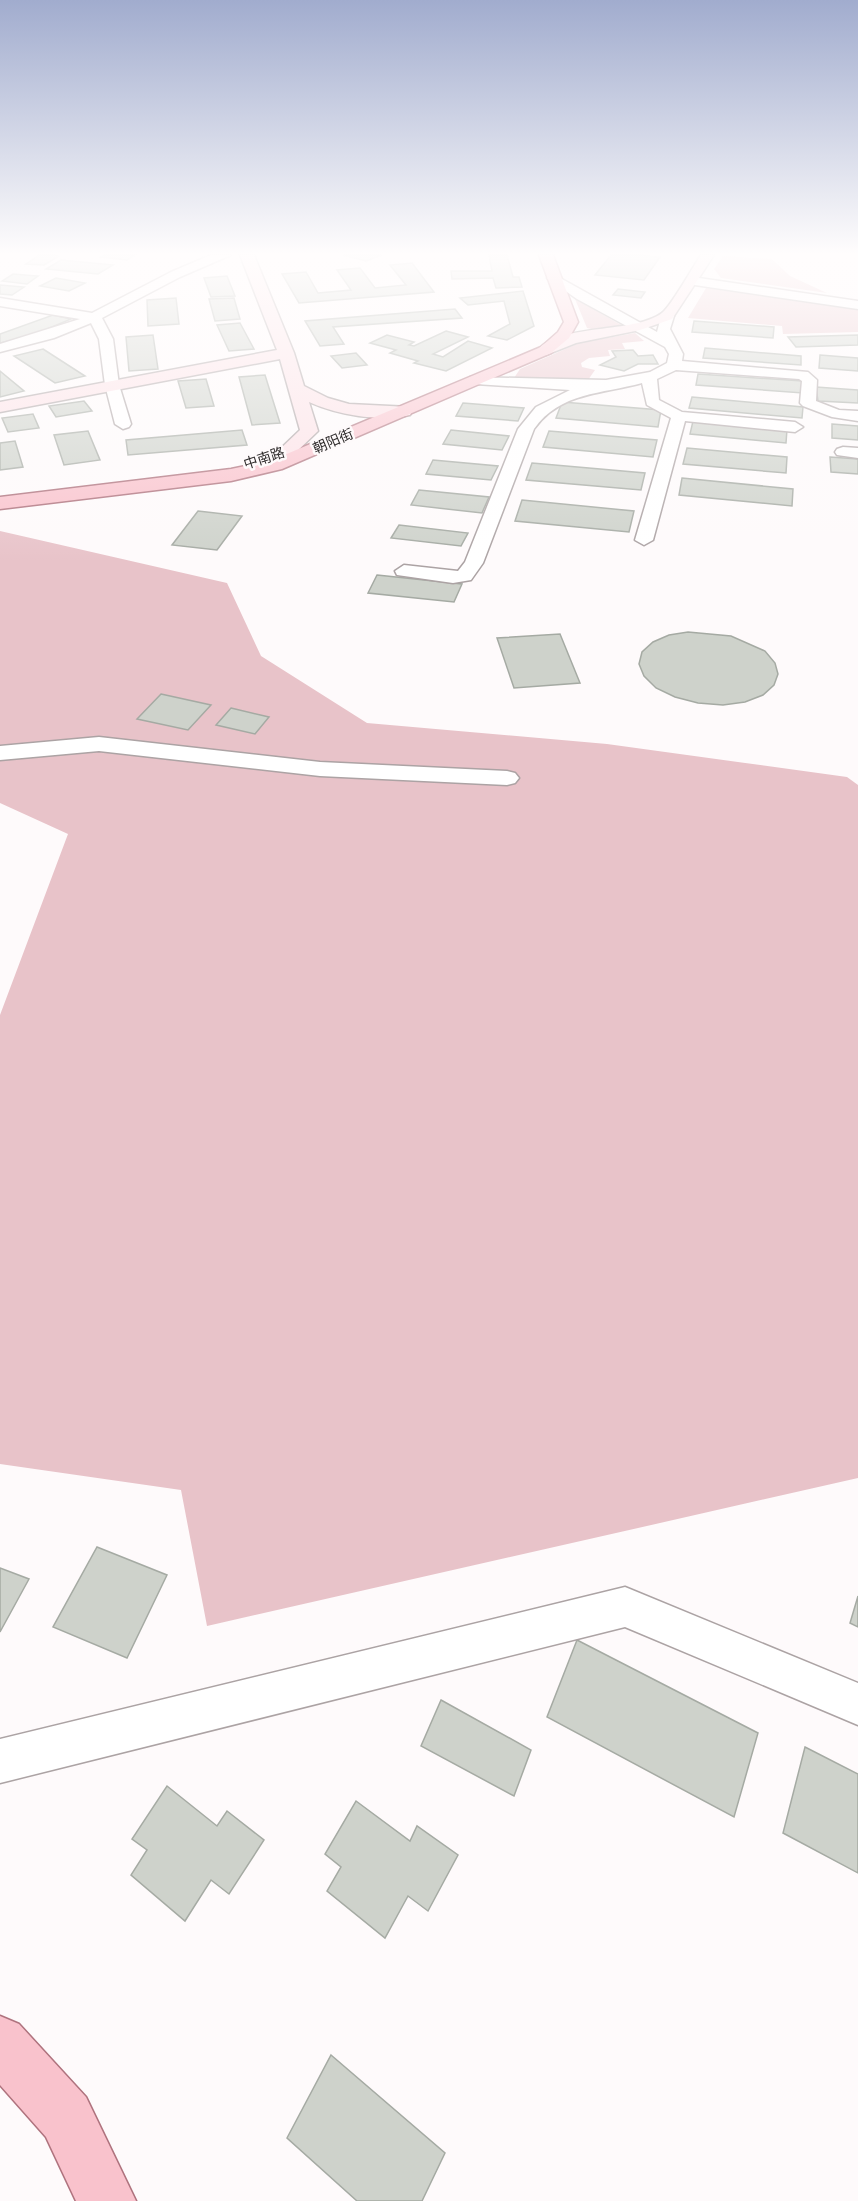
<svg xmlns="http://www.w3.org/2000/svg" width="858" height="2201" font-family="'PT Sans Narrow','Noto Sans SC',sans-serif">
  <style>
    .green { fill: #e8c3c9 }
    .building { fill: #ced2cb; stroke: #a5aaa3; stroke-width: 1.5 }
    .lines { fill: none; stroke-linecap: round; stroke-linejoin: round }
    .street-casing { stroke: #aca3a4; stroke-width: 3 }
    .secondary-casing { stroke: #aca3a4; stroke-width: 3 }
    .primary-casing { stroke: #af737e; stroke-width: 3 }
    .street { fill: #fff; fill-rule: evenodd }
    .secondary { fill: #fce1e6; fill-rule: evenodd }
    .primary { fill: #f9c2cc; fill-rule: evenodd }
    .labels { text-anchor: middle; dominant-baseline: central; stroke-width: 5; stroke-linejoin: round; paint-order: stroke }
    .far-street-label { font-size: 14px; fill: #2e2b2b; stroke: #fefafb }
  </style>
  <rect width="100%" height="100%" fill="#fefafb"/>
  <g class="green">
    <polygon points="723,256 772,259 790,276 827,293 721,278 714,269"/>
    <polygon points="706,288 858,309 858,332 783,334 782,326 688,318"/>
    <polygon points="575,299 623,326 596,330 587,328"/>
    <polygon points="635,333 644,341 622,343 625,349 608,350 610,356 589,358 581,363 582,367 595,370 588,380 514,378 520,369 579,343"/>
    <polygon points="0,531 227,583 261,656 367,723 607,744 847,777 858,785 858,1478 207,1626 181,1490 0,1464 0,1015 68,834 0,803"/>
  </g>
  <g class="building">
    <polygon points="39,255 55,255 59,256 44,265 26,264"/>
    <polygon points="104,255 135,255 127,260 101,257"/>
    <polygon points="343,255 382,255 366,261"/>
    <polygon points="489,255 507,255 513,277 519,277 522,287 496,288 493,278 452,279 451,271 492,271"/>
    <polygon points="611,255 641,255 660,257 644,280 595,275"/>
    <polygon points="61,260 113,265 98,274 46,269"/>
    <polygon points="412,263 434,292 299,303 282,274 306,272 318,293 351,290 337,270 360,268 375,288 406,285 390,265"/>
    <polygon points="13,274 38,276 27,284 2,281"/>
    <polygon points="227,276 235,296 211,297 204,278"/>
    <polygon points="56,278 85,283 69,291 40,286"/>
    <polygon points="0,285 24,287 12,295 0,294"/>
    <polygon points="618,289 645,292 641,298 613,295"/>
    <polygon points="523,291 534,326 507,340 488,336 510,324 504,301 468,305 460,298"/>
    <polygon points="176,298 179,324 148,326 147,300"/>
    <polygon points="234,298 240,319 215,321 209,299"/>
    <polygon points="455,309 462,318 333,327 344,344 320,346 305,321"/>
    <polygon points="53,315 71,319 33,335 0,343 0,334"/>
    <polygon points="694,321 774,327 773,338 692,332"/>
    <polygon points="240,323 254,349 229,351 217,325"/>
    <polygon points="446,331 468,337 433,354 443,357 468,341 492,348 446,371 414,363 418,361 390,353 396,350 370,343 387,335 414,342 409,345 414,346"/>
    <polygon points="153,335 158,369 129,371 126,337"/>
    <polygon points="858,335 858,345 796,347 788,337"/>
    <polygon points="705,348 801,356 801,365 703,358"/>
    <polygon points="43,349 85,376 55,383 14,356"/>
    <polygon points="633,350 638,356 653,355 658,364 638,364 624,371 600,365 616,357 612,351"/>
    <polygon points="356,353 367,365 342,368 331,356"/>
    <polygon points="820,355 858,358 858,371 819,368"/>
    <polygon points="0,371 24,391 0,397"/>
    <polygon points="698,374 803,381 803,393 696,385"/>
    <polygon points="265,375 280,423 252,425 239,377"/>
    <polygon points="206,379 214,406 186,408 178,381"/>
    <polygon points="816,387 858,390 858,403 818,401"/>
    <polygon points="692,397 803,407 802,418 689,408"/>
    <polygon points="84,401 92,411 56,417 49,406"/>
    <polygon points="562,402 661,410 658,427 556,418"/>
    <polygon points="463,403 524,408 518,421 456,416"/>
    <polygon points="33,414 39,428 8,432 2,418"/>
    <polygon points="693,421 787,429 786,443 690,434"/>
    <polygon points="832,424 858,426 858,440 832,438"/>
    <polygon points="242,430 247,445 128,455 126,440"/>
    <polygon points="451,430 509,436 502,450 443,444"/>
    <polygon points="88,431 100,460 64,465 54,435"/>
    <polygon points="549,431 657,440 653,457 543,447"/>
    <polygon points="15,441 23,467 0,470 0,443"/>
    <polygon points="687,448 787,457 786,473 683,464"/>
    <polygon points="830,457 858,459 858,474 831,472"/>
    <polygon points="433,460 498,466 491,480 426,474"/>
    <polygon points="532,463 645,473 641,490 526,480"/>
    <polygon points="682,478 793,489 792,506 679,495"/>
    <polygon points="419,490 489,497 482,513 411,505"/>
    <polygon points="522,500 634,511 629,532 515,521"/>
    <polygon points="198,511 242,516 217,550 172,545"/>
    <polygon points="399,525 468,533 461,546 391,538"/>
    <polygon points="377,575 462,584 454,602 368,593"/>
    <polygon points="688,632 731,636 765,651 775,663 778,674 774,685 763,695 745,702 723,705 698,703 675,697 656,688 644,676 639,664 642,652 653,642 669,635"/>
    <polygon points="560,634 580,683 514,688 497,638"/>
    <polygon points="161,694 211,705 188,730 137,719"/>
    <polygon points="231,708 269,717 255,734 216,725"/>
    <polygon points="97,1547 167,1575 127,1658 53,1627"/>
    <polygon points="0,1568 29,1579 0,1632"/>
    <polygon points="858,1596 858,1627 850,1623"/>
    <polygon points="577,1640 758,1733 734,1817 547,1717"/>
    <polygon points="441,1700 531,1750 514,1796 421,1746"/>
    <polygon points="805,1747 858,1774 858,1873 783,1833"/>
    <polygon points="167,1786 217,1826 227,1811 264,1840 229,1894 211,1880 185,1921 131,1875 147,1850 132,1839"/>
    <polygon points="356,1801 410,1841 417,1826 458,1855 428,1911 408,1896 385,1938 327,1891 341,1867 325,1854"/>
    <polygon points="331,2055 445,2153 422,2201 357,2201 287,2138"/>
  </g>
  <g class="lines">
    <g class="street-casing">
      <g id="street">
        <polygon points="211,255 231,255 180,277 102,318 113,339 119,385 131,424 129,427 123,429 115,424 105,385 99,339 91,323 54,338 0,352 0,344 80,319 0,306 0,298 92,313 171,272"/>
        <path d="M553,274l104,58 5,-19h10l2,3 -4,13 13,25 -1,7 126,11 9,8 -1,21 23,9 19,1v10l-26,-4 -29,-11 -3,-3 2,-22 -3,-2 -123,-9 -19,9 2,21 23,12 113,10 8,5 -8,5 -110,-11 -32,119 -9,5 -9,-5 36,-122 -24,-13 -5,-22c-40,11 -82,9 -108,46l-51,134 -12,17 -18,3 -56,-8 -2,-4 9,-6 54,6 7,-9 53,-133 18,-22 34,-17 -95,-6 -7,-4 2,-3 136,3 44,-8 17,-9 2,-9 -4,-7 -88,-48 -30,-21z"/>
        <polygon points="692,277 858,301 858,309 688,284 688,278"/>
        <polygon points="843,447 858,448 858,458 837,455 835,452 837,449"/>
        <polygon points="99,737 320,762 507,771 515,773 519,778 515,783 507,785 320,776 99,751 0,760 0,746"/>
        <polygon points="625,1587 858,1683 858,1725 625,1627 0,1783 0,1739"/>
      </g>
    </g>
    <g class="secondary-casing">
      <g id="secondary">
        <path d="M240,255h14l40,98 10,33 24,12 21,6 61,3 2,4 -2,4c-31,7 -72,0 -101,-13l9,29 -25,24h-12l-3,-4 22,-21 -20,-71 -280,53v-10l277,-52z"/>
        <path d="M701,255h13l-42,64 -32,11 -64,13 -30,12 -8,-5c22,-27 96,-16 124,-37 10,-8 30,-45 39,-58z"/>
      </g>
    </g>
    <g class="primary-casing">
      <g id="primary">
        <polygon points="539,255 553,255 578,322 569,338 551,353 282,469 231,481 0,509 0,497 231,469 270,461 541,347 558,332 564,322"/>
        <polygon points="0,2016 19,2024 86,2097 136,2201 76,2201 46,2137 0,2085"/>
      </g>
    </g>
    <use href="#street" class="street"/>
    <use href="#secondary" class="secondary"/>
    <use href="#primary" class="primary"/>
  </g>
  <linearGradient id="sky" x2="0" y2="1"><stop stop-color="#a1acce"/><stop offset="0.45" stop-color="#fffdfd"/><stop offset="1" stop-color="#fffdfd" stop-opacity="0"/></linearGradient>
  <rect width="858" height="563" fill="url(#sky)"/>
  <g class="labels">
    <g class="far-street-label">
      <text transform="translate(333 441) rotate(-23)">朝阳街</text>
      <text transform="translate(264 458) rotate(-18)">中南路</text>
    </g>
  </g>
</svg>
